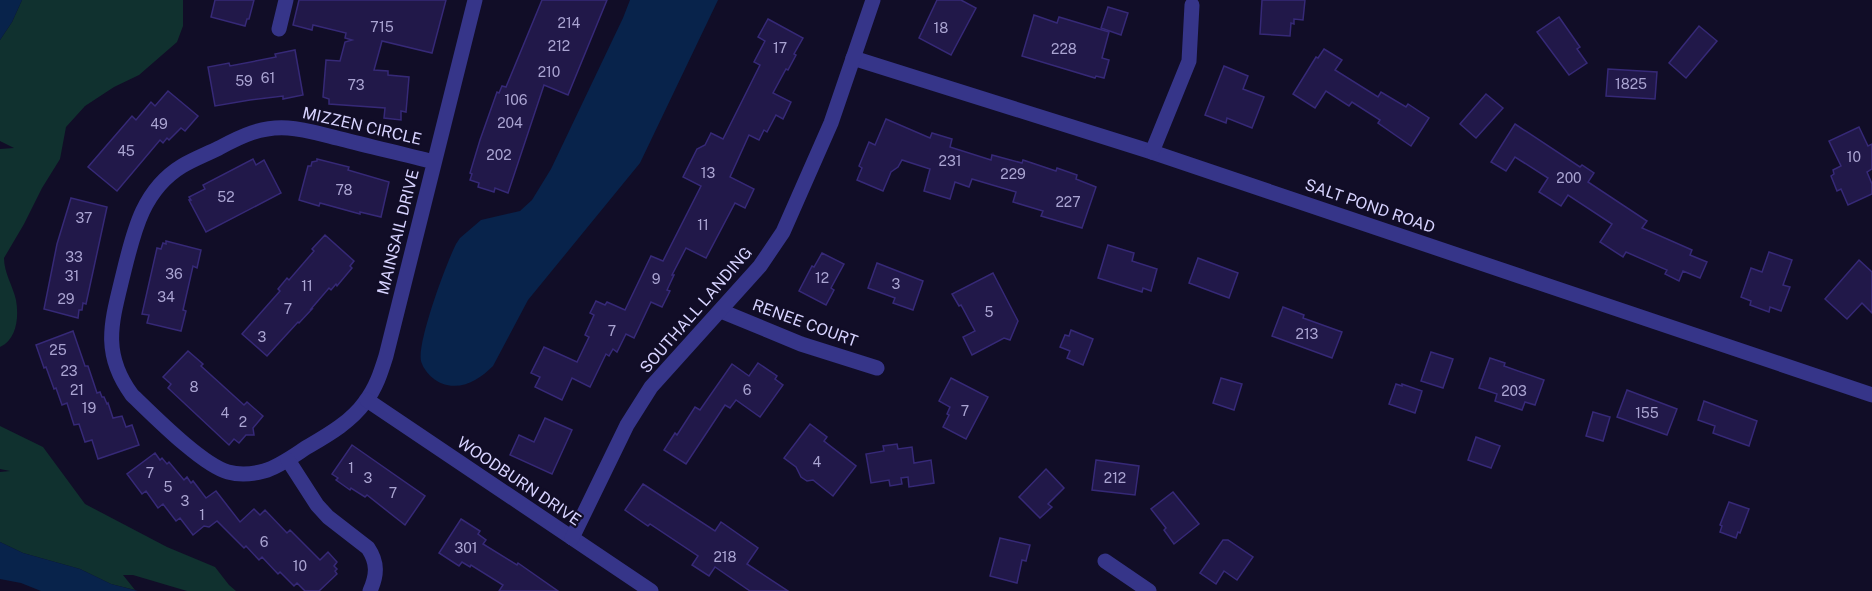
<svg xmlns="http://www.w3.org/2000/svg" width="1872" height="591" font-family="'Public Sans',sans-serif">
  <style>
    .green { fill: #10312f }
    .water { fill: #08234b }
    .building { fill: #211849; stroke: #362977; stroke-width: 1.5 }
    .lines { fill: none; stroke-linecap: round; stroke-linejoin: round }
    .minor { stroke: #363589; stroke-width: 15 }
    .labels { text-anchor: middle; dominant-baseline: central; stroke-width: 4.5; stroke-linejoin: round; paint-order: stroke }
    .number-label { font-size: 14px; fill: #aaa4d2 }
    .street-label { font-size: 16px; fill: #d7d3ff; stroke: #110d27 }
  </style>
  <rect width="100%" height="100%" fill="#110d27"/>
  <g class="green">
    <path d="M22,0h161v26l-6,16 -38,33 -25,12 -29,19 -19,21 -6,32 -18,29 -18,36 -20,34c0,15 9,28 12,42 3,17 1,39 -16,47v-198l14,-1 -14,-7v-101l12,-18z"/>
    <polygon points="0,426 43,447 85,504 167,547 215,567 229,585 236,591 187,591 133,575 123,575 135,590 111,584 80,569 23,553 0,542 0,472 10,471 0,469"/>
  </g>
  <g class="water">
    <polygon points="0,0 22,0 12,22 0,40"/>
    <path d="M630,0h88l-78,163 -112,137 -35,66c-12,12 -28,23 -46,19 -11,-2 -23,-13 -26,-24 -4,-19 25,-97 35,-117l4,-6 21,-18 39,-9 12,-11 19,-31 72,-151z"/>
    <polygon points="0,542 23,553 80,569 111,584 138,591 41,591 21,583 0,579"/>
  </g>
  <g class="building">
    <polygon points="215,0 254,0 249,19 247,19 245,26 211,17"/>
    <polygon points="299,0 446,0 432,53 382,41 374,70 388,71 388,75 409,77 406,112 401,111 401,120 384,118 385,108 329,104 329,99 323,97 326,60 340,61 345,42 352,40 345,38 346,33 313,25 312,30 293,25"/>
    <polygon points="542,0 607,0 568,95 544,85 508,193 495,188 494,192 478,187 479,183 470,180 472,174 470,173 480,140 497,92 499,93 502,86 506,87"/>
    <polygon points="937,0 961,0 976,8 951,55 919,38"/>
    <polygon points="1262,0 1305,0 1303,20 1294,19 1294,24 1291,23 1290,36 1260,34"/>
    <polygon points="1108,7 1128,13 1121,35 1101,28"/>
    <polygon points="1034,15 1057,23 1059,17 1109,32 1102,58 1109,60 1104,78 1096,76 1095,78 1022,56"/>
    <polygon points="1559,17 1580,47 1577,49 1587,63 1569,75 1537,32"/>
    <polygon points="768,19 803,38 794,54 796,55 788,70 786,69 773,93 791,102 783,119 776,115 767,132 764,130 759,140 749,135 730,177 754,189 745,208 735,203 706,258 686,248 672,275 674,275 667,290 670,291 662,307 651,302 634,338 626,334 617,352 613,349 609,356 606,354 590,387 572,378 562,400 535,387 540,377 531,373 544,347 577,362 589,337 585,335 594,315 590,313 596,301 605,305 607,302 625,310 651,256 663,261 701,186 683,177 697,149 705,145 711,133 723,139 760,65 754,62 765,41 758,37"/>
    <polygon points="1699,26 1717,41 1686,78 1669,63"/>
    <polygon points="1324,49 1342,60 1335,70 1378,97 1381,92 1406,107 1408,104 1429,118 1411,146 1378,123 1380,120 1352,102 1349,106 1326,91 1315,108 1293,94 1316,57 1318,58"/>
    <polygon points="295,50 303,95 283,99 283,96 250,100 215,106 208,67 229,63 230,66 276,57 275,54"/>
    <polygon points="1224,66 1248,76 1243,89 1264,97 1252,128 1227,118 1226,123 1205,115"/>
    <polygon points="1608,69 1657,72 1655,99 1606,96"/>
    <polygon points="168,91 198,116 185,131 181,128 169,140 167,138 163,143 160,140 117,191 88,167 132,116 136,120 151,102 155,106"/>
    <polygon points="1486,94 1503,108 1476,138 1460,124"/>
    <polygon points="886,119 930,138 932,133 952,139 950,147 991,160 992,155 1022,163 1023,160 1056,171 1057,168 1077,175 1076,179 1096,187 1082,228 1041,216 1043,211 1013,202 1016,192 972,179 969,187 955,182 950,199 924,191 930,169 902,160 898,167 891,172 883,191 857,180 862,168 859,166 869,142 875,145"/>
    <polygon points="1515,124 1580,167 1582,165 1594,173 1588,182 1647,221 1642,228 1692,250 1690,255 1707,262 1700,278 1683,271 1679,281 1665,274 1667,270 1626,252 1623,257 1600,242 1612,224 1568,195 1561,206 1539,192 1548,178 1515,157 1506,171 1491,162"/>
    <polygon points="1859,127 1868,146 1872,144 1872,169 1867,172 1872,184 1872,194 1848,205 1841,189 1837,191 1831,176 1834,174 1833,170 1841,166 1829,141"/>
    <polygon points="253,159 256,165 264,160 281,193 206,232 189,200 191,200 189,197 205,189 203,185"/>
    <polygon points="317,159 349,167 348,170 389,182 381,217 360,212 360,214 320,203 319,206 299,200 308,166 311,166 312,162 317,161"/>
    <polygon points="71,198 107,207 86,304 83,303 82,310 79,310 78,318 44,309 57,244"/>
    <polygon points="325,235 354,261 350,266 352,268 337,286 336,284 331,290 329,288 311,309 312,309 299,323 298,322 267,356 242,334 280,291 278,289 287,278 289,280 314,251 312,249"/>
    <polygon points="166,241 201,250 197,268 193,266 183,310 186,311 181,331 147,323 149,315 142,314 157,248 161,249 163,243 166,244"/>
    <polygon points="1108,245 1134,253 1132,261 1157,269 1151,291 1143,288 1142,292 1098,278"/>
    <polygon points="1769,252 1792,260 1783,285 1790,287 1781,311 1770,307 1769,312 1750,305 1751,301 1741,297 1751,268 1762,272"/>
    <polygon points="822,253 844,264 831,288 834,290 826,305 799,291 812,266 814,267"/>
    <polygon points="1198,258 1238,273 1229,298 1189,283"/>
    <polygon points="1859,260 1872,272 1872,313 1862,303 1847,319 1825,299"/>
    <polygon points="877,263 923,281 913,310 893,303 895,298 868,288"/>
    <polygon points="993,273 1018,321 1010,340 1004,338 972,355 963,337 975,331 961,305 959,306 952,294"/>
    <polygon points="1283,307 1304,315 1303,318 1342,332 1332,358 1272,336"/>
    <polygon points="1071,330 1093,339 1083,365 1067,358 1070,351 1060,347 1065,335 1069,336"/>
    <polygon points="73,331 85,366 88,366 97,393 100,392 102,397 104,397 107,404 108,403 113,418 122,416 126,427 132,425 139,445 98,459 92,440 85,442 79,424 74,425 67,403 62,405 56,388 54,389 46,367 44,368 36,345"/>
    <polygon points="188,351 203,364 201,366 244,405 247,402 263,416 253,428 254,435 246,435 239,443 234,439 229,445 168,388 171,384 163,377"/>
    <polygon points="1431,352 1453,359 1443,388 1421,381"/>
    <polygon points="1490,358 1505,363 1504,366 1544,380 1535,405 1525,402 1522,410 1495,401 1497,394 1479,388"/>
    <polygon points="758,363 777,376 775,379 783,385 760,417 736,400 730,408 725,405 686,464 664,450 675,433 677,435 695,407 700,410 732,364 749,376"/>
    <polygon points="951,378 988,397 966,439 943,427 949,415 947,414 950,407 939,401"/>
    <polygon points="1221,378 1242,384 1234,410 1213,403"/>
    <polygon points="1396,384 1402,386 1402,384 1422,391 1415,413 1389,404"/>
    <polygon points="1627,390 1677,409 1667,435 1617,417"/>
    <polygon points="1704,401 1757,421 1749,446 1713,433 1715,426 1698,420"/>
    <polygon points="1593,412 1610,417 1603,441 1586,436"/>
    <polygon points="545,418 572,430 552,474 510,455 519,435 534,442"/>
    <polygon points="810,424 827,437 824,441 856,466 833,496 813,480 807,481 801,477 796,467 784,458"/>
    <polygon points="1476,437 1500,446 1491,468 1468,460"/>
    <polygon points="897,444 898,449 912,447 914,463 931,460 934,483 909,487 908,477 901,478 902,484 890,486 889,480 871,483 866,454 884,451 883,446"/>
    <polygon points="352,445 425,496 405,525 367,495 365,497 351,488 350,490 336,480 338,478 332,474"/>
    <polygon points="155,453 160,460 162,458 167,464 169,462 184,480 187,477 191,483 193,481 206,498 216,491 240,522 254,509 260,515 265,510 287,533 290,530 320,560 328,552 337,562 334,566 337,569 335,571 337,574 319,591 305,591 297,583 294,586 280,572 278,574 262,557 259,560 246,546 244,548 217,521 209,527 204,526 193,535 180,518 176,521 163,504 158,508 146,491 142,494 127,474"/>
    <polygon points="1096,460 1139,466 1135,495 1092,490"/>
    <polygon points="1046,469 1064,488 1048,504 1052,507 1040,518 1019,497"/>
    <polygon points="643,484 715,531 721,522 758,548 747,564 788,591 750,591 715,567 709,576 692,565 698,556 650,524 648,526 625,510"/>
    <polygon points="1173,492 1199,524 1174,544 1164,530 1166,528 1151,509"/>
    <polygon points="1729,502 1749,509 1740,533 1738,532 1736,538 1720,532 1722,526 1720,525"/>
    <polygon points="461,519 480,531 478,534 486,540 483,544 517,565 518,563 558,591 499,591 503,585 471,565 470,567 462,562 459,566 439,553"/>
    <polygon points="1000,538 1030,545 1026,561 1022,560 1017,583 990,576"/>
    <polygon points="1223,540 1228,540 1253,557 1237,580 1224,571 1216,584 1200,573"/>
  </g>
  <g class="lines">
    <g class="minor">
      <polyline points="279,29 286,0"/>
      <polyline points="853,58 1152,152 1872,395"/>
      <polyline points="1152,152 1189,61 1192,5"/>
      <path d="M434,162c-31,-8 -62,-15 -93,-23 -18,-4 -35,-10 -53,-11 -26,-2 -47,8 -69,20 -12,6 -25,11 -37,18 -41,25 -49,69 -60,113 -11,45 -20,75 10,116 21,20 70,70 96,77 11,3 25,2 36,-1 14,-4 28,-14 40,-22 22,-13 46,-26 61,-47 11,-14 16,-30 21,-46l89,-356"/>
      <polyline points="721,311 801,344 877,368"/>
      <polyline points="367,400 651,591"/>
      <path d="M288,460l29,45 11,12 40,31c10,15 9,27 2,43"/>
      <polyline points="572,538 627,425 651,387 760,266 783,232 831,123 873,0"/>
      <polyline points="1105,561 1149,591"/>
    </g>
  </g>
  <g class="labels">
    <g class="number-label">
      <text x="569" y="23">214</text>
      <text x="382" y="27">715</text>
      <text x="941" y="28">18</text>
      <text x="559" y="46">212</text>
      <text x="780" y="48">17</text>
      <text x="1064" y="49">228</text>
      <text x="549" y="72">210</text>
      <text x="268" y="78">61</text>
      <text x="244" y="81">59</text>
      <text x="1631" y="84">1825</text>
      <text x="356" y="85">73</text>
      <text x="516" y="100">106</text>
      <text x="510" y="123">204</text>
      <text x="159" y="124">49</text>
      <text x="126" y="151">45</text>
      <text x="499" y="155">202</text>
      <text x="1854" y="157">10</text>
      <text x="950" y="161">231</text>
      <text x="708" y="173">13</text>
      <text x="1013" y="174">229</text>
      <text x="1569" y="178">200</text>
      <text x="344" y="190">78</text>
      <text x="226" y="197">52</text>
      <text x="1068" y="202">227</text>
      <text x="84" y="218">37</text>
      <text x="703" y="225">11</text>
      <text x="74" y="257">33</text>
      <text x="174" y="274">36</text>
      <text x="72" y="276">31</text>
      <text x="822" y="278">12</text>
      <text x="656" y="279">9</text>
      <text x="896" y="284">3</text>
      <text x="307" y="286">11</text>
      <text x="166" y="297">34</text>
      <text x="66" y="299">29</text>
      <text x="288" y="309">7</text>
      <text x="989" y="312">5</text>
      <text x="612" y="331">7</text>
      <text x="1307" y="334">213</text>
      <text x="262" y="337">3</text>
      <text x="58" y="350">25</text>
      <text x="69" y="371">23</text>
      <text x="194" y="387">8</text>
      <text x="77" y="390">21</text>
      <text x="747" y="390">6</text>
      <text x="1514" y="391">203</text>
      <text x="89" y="408">19</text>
      <text x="965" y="411">7</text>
      <text x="225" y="413">4</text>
      <text x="1647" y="413">155</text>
      <text x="243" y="422">2</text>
      <text x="817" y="462">4</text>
      <text x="351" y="468">1</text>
      <text x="150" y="473">7</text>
      <text x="368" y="478">3</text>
      <text x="1115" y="478">212</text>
      <text x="168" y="487">5</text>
      <text x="393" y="493">7</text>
      <text x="185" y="501">3</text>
      <text x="202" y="515">1</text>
      <text x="264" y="542">6</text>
      <text x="466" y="548">301</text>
      <text x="725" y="557">218</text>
      <text x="300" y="566">10</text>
    </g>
    <g class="street-label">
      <text transform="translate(362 126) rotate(13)">MIZZEN CIRCLE</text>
      <text transform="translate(1370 206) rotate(19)">SALT POND ROAD</text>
      <text transform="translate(398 232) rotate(-76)">MAINSAIL DRIVE</text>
      <text transform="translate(696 310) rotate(-49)">SOUTHALL LANDING</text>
      <text transform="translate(805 323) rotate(20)">RENEE COURT</text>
      <text transform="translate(519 481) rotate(34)">WOODBURN DRIVE</text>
    </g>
  </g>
</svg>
